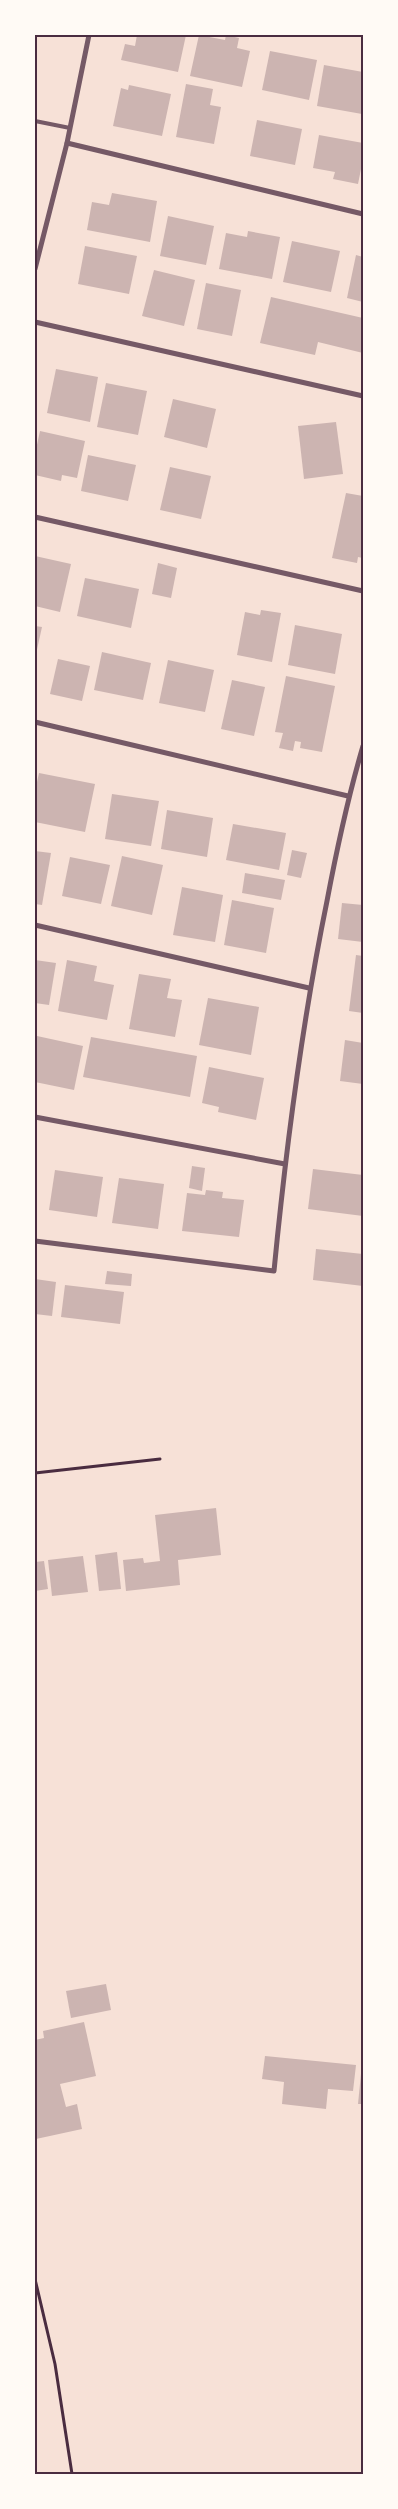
<svg xmlns="http://www.w3.org/2000/svg" width="398" height="2509" font-family="Arial,sans-serif">
  <style>
    .building { fill: #ccb4b1 }
    .lines { fill: none; stroke-linecap: round; stroke-linejoin: round }
    .path { stroke: #4a2c40; stroke-width: 3 }
    .service { stroke: #755966; stroke-width: 4 }
    .minor { stroke: #755966; stroke-width: 5 }
    .neatline { fill: none; stroke: #4a2c40; stroke-width: 2 }
  </style>
  <rect width="100%" height="100%" fill="#f7e1d7"/>
  <g class="building">
    <polygon points="137,35 186,35 178,72 121,60 125,44 135,46"/>
    <polygon points="199,35 225,40 226,35 239,38 237,48 250,51 242,87 190,76"/>
    <polygon points="270,51 317,60 309,100 262,90"/>
    <polygon points="324,65 363,72 362,114 317,106"/>
    <polygon points="186,84 213,89 210,105 221,107 214,144 176,137"/>
    <polygon points="129,85 171,94 162,136 113,126 121,88 128,90"/>
    <polygon points="257,120 302,129 295,165 250,156"/>
    <polygon points="319,135 363,143 363,159 358,184 333,179 335,172 313,168"/>
    <polygon points="112,193 157,201 150,242 87,230 92,202 109,205"/>
    <polygon points="168,216 214,226 206,265 160,256"/>
    <polygon points="248,231 280,237 272,279 219,269 226,233 247,237"/>
    <polygon points="292,241 340,251 331,292 283,282"/>
    <polygon points="85,246 137,256 129,294 78,284"/>
    <polygon points="356,255 363,257 363,302 347,298"/>
    <polygon points="154,270 195,280 184,326 142,316"/>
    <polygon points="206,283 241,290 232,336 197,329"/>
    <polygon points="271,297 363,318 363,353 318,342 315,355 260,343"/>
    <polygon points="56,369 98,377 90,422 47,413"/>
    <polygon points="106,383 147,391 138,435 97,427"/>
    <polygon points="173,399 216,409 207,448 164,437"/>
    <polygon points="336,422 343,474 304,479 298,426"/>
    <polygon points="40,431 85,441 77,478 62,475 61,481 35,475 35,454"/>
    <polygon points="88,455 136,465 128,501 81,491"/>
    <polygon points="170,467 211,476 201,519 160,510"/>
    <polygon points="346,493 363,496 363,558 358,557 357,563 332,558"/>
    <polygon points="35,556 71,564 60,612 35,606"/>
    <polygon points="158,563 177,568 171,598 152,594"/>
    <polygon points="85,578 139,589 131,628 77,616"/>
    <polygon points="261,610 281,613 272,662 237,655 245,612 260,615"/>
    <polygon points="295,625 342,634 335,674 288,665"/>
    <polygon points="35,626 42,627 36,654 35,654"/>
    <polygon points="102,652 151,663 143,700 94,690"/>
    <polygon points="58,659 90,666 82,701 50,694"/>
    <polygon points="168,660 214,670 205,712 159,703"/>
    <polygon points="286,676 335,686 322,752 300,748 301,742 295,741 293,751 279,748 283,733 275,732"/>
    <polygon points="232,680 265,687 254,736 221,729"/>
    <polygon points="39,773 95,784 85,832 35,822 35,791"/>
    <polygon points="112,794 159,801 151,846 105,839"/>
    <polygon points="167,810 213,818 207,857 161,849"/>
    <polygon points="233,824 286,833 279,870 226,860"/>
    <polygon points="292,850 307,853 301,878 287,875"/>
    <polygon points="35,851 51,853 42,905 35,904"/>
    <polygon points="122,856 163,865 152,915 111,906"/>
    <polygon points="70,857 110,865 101,904 62,896"/>
    <polygon points="245,873 285,880 281,900 242,893"/>
    <polygon points="182,887 223,895 215,942 173,935"/>
    <polygon points="232,900 274,908 266,953 224,945"/>
    <polygon points="342,903 363,905 363,942 338,939"/>
    <polygon points="356,955 363,956 363,1013 349,1011"/>
    <polygon points="35,960 56,963 49,1005 35,1003"/>
    <polygon points="67,960 97,966 94,981 114,985 107,1020 58,1011"/>
    <polygon points="139,974 171,979 167,998 182,1000 175,1037 129,1029"/>
    <polygon points="208,998 259,1007 251,1055 199,1045"/>
    <polygon points="37,1036 83,1046 74,1090 35,1082"/>
    <polygon points="91,1037 197,1056 190,1097 83,1077"/>
    <polygon points="345,1040 363,1043 363,1084 340,1081"/>
    <polygon points="209,1067 264,1078 256,1120 218,1112 219,1107 202,1103"/>
    <polygon points="192,1166 205,1168 202,1191 189,1188"/>
    <polygon points="313,1169 363,1175 363,1216 308,1209"/>
    <polygon points="55,1170 103,1177 97,1217 49,1210"/>
    <polygon points="119,1178 164,1184 158,1229 112,1223"/>
    <polygon points="206,1190 223,1192 222,1198 244,1200 239,1237 182,1231 187,1193 205,1195"/>
    <polygon points="316,1249 363,1254 363,1286 313,1280"/>
    <polygon points="107,1271 132,1274 131,1286 105,1284"/>
    <polygon points="35,1279 56,1282 52,1316 35,1314"/>
    <polygon points="65,1285 124,1292 120,1324 61,1317"/>
    <polygon points="216,1508 221,1555 178,1560 180,1585 126,1591 123,1560 143,1558 144,1563 160,1561 155,1515"/>
    <polygon points="117,1552 121,1589 99,1591 95,1555"/>
    <polygon points="83,1556 88,1592 52,1596 48,1560"/>
    <polygon points="44,1561 48,1589 35,1591 35,1562"/>
    <polygon points="106,1984 111,2010 71,2018 66,1991"/>
    <polygon points="84,2022 96,2076 60,2084 66,2107 77,2104 82,2129 36,2139 35,2040 44,2038 43,2031"/>
    <polygon points="265,2056 356,2065 353,2091 328,2089 326,2109 282,2104 284,2082 262,2079"/>
    <polygon points="361,2074 363,2074 363,2104 358,2104"/>
  </g>
  <g class="lines">
    <g class="path">
      <polyline points="35,1473 160,1459"/>
      <polyline points="35,2279 55,2364 72,2474"/>
    </g>
    <polyline class="service" points="35,121 70,128"/>
    <g class="minor">
      <polyline points="67,143 363,214"/>
      <polyline points="35,269 67,143 89,35"/>
      <polyline points="35,322 363,396"/>
      <polyline points="35,517 363,591"/>
      <polyline points="35,722 348,796"/>
      <polyline points="35,925 309,988"/>
      <polyline points="35,1117 285,1164"/>
      <path d="M35,1241l239,30c12,-124 28,-248 53,-370 10,-53 21,-104 36,-155"/>
    </g>
  </g>
  <rect width="398" height="2509" fill="none" stroke="#fffaf5" stroke-width="72"/>
  <rect x="36" y="36" width="326" height="2437" class="neatline"/>
</svg>
